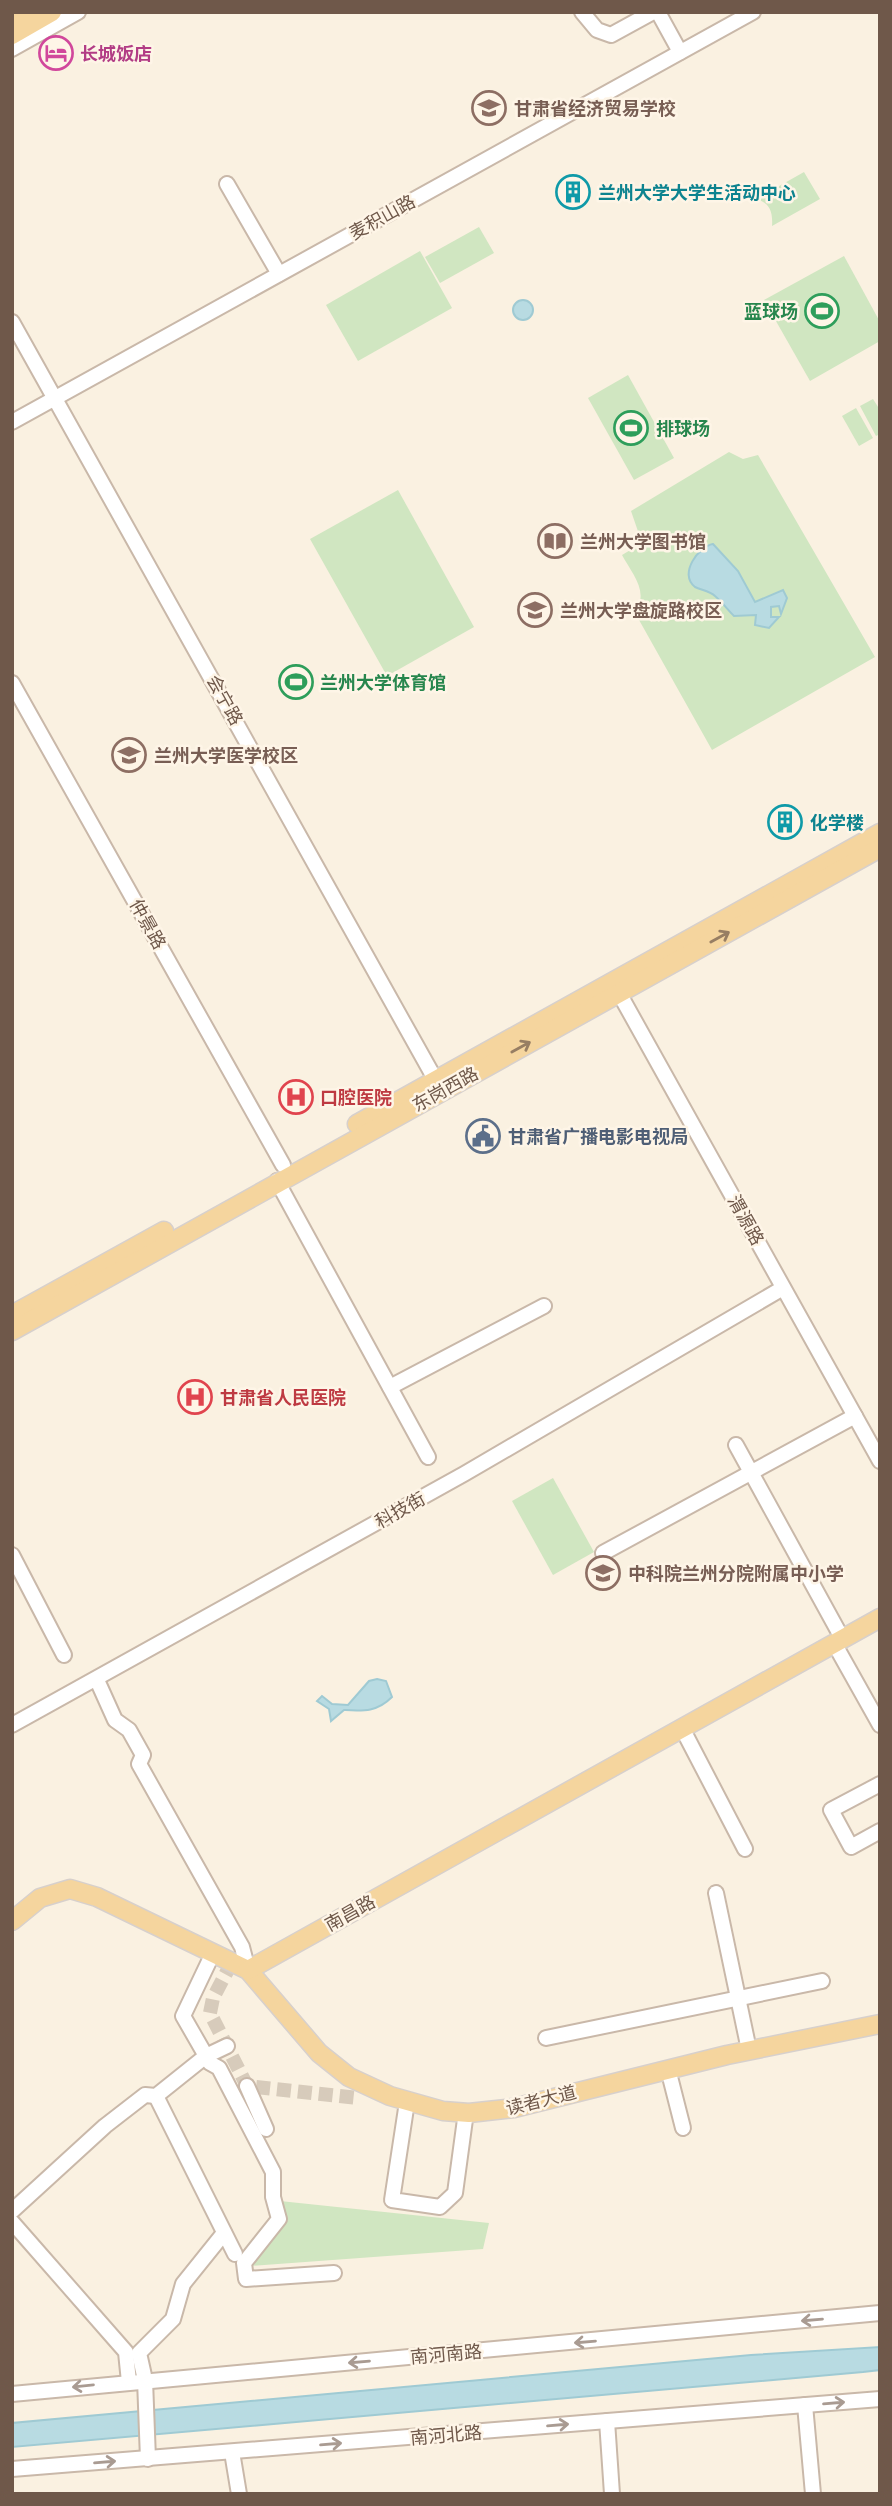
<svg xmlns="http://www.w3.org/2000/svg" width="892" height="2506" font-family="Mulish,'Noto Sans SC',sans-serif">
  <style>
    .green { fill: #d0e6c1 }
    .water { fill: #b8dbe2; stroke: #9fcad3; stroke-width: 2 }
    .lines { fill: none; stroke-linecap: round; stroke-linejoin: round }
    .minor-tunnel { stroke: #d7cbbb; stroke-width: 14; stroke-dasharray: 14 7; stroke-linecap: butt }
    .minor-casing { stroke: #c9b8a9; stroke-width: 18 }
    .major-casing { stroke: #d7d0cc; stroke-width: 21 }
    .minor { stroke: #fff; stroke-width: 14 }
    .major { stroke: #f5d59e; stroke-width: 18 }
    .oneway { stroke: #977e63 }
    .oneway2 { stroke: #a99b92 }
    .labels { text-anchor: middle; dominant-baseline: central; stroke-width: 5; stroke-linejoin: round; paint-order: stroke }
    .hotel-label { font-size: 18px; font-weight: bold; fill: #b23c85; stroke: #fef5e7; text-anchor: start }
    .education-label { font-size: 18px; font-weight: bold; fill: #785e54; stroke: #fef5e7; text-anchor: start }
    .culture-label { font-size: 18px; font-weight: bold; fill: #0d838f; stroke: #fef5e7; text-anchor: start }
    .street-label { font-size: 18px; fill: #6f584a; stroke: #fef5e7 }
    .leisure-label { font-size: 18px; font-weight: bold; fill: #27864d; stroke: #fef5e7; text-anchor: start }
    .health-label { font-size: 18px; font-weight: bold; fill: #be3a42; stroke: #fef5e7; text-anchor: start }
    .service-label { font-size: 18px; font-weight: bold; fill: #4e5e75; stroke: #fef5e7; text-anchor: start }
  </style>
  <rect width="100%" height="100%" fill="#faf1e1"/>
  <g class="green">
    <path d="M804,172l16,27 -48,27c1,-14 -2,-23 -16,-27z"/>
    <polygon points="479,227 494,253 440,283 425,257"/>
    <polygon points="420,251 452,308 358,361 326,305"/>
    <polygon points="844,256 880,322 880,341 810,381 764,300"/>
    <polygon points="628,375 674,458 634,480 588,398"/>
    <polygon points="873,399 880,410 880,434 876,436 860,406"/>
    <polygon points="856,408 873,438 859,446 842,416"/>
    <path d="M729,452l14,7 15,-4 117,202 -163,93 -78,-139c17,-17 -3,-39 -12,-56l20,-12 -11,-32z"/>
    <polygon points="398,490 474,627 387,676 310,539"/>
    <polygon points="553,1478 594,1552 553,1575 512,1501"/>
    <polygon points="280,2201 489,2223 483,2249 250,2266"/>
  </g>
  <g class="water">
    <circle cx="523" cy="310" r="10"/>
    <path d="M713,544l25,27 17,31 28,-12 4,8 -6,16 -2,-8 -8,1v10h8l-10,11 -14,-3 1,-10 -22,1c-6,-6 -12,-14 -19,-20 -5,-5 -14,-6 -20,-9 -17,-13 4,-41 18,-43z"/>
    <path d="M377,1679l9,2 6,16c-15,15 -28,14 -48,13l-13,11 -2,-12 -12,-8 5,-5 10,8 16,1 21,-24z"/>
    <polygon points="880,2347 880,2370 863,2372 12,2447 12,2423 751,2355"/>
  </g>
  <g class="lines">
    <polyline class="minor-tunnel" points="232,1962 213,1998 210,2013 247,2086 358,2098"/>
    <g class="minor-casing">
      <g id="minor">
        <polyline points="582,12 597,30 611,35 653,12"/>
        <polyline points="658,12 680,52"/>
        <polyline points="12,49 78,12"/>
        <polyline points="227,184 279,274"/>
        <polyline points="12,322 435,1079"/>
        <polyline points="12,422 753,12"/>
        <polyline points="12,683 283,1165"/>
        <polyline points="614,984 880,1461"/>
        <polyline points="277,1181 428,1457"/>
        <polyline points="390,1387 544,1306"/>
        <polyline points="736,1445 842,1638"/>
        <polyline points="603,1553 855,1416"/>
        <polyline points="12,1555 64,1655"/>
        <polyline points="834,1643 880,1725"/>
        <polyline points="97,1680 115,1720 129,1730 143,1755 139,1764 242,1947 248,1970"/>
        <polyline points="12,1725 464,1474 783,1288"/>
        <polyline points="682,1728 745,1849"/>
        <polyline points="880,1784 831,1810 851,1847 880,1831"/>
        <polyline points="716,1893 749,2050"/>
        <polyline points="213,1953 183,2016 210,2063 219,2068 273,2172 273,2197 279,2219 244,2263 246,2279 334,2273"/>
        <polyline points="546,2038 822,1981"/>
        <polyline points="668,2069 683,2128"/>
        <polyline points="247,2086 266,2129"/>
        <polyline points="156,2096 235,2254"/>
        <polyline points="407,2102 392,2200 440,2207 455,2193 466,2112"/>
        <polyline points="12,2211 105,2126 145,2095 156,2096 206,2056 227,2046"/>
        <polyline points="12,2222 126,2352 129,2382"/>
        <polyline points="12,2394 880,2313"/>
        <polyline points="805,2405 813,2494"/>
        <polyline points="607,2421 612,2494"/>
        <polyline points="232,2452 239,2494"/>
        <polyline points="148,2459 145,2380 139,2353 173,2319 183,2284 224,2233"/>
        <polyline points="12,2469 880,2399"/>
      </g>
    </g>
    <g class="major-casing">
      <g id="major">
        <polyline points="12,19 24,12"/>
        <polyline points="12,35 52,12"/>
        <polyline points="357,1124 880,833"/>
        <polyline points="12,1315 164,1231"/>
        <polyline points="12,1331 880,848"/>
        <polyline points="12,1921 40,1898 70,1889 97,1897 248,1970 319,2053 349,2077 390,2096 443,2111 469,2113 514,2108 727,2055 880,2024"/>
        <polyline points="248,1970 880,1618"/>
      </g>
    </g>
    <use href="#minor" class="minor"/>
    <use href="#major" class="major"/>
  </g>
  <defs><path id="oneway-shaft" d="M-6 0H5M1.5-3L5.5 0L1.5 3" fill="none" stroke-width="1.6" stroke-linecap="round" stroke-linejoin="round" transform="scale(1.75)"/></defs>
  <g class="oneway">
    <use href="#oneway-shaft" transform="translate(720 937) rotate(-29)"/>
    <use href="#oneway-shaft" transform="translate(521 1047) rotate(-29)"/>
  </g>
  <g class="oneway2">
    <use href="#oneway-shaft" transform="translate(812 2320) rotate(175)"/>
    <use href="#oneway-shaft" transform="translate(585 2342) rotate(175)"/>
    <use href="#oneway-shaft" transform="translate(359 2362) rotate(175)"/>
    <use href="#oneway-shaft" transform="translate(83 2386) rotate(174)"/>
    <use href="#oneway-shaft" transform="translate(834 2403) rotate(-5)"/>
    <use href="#oneway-shaft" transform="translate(558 2425) rotate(-5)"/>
    <use href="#oneway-shaft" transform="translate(331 2444) rotate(-5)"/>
    <use href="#oneway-shaft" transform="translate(105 2462) rotate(-5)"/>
  </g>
  <defs>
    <g id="hotel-ring" transform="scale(1.75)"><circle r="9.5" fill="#fef5e7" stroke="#d1479c" stroke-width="1.5"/><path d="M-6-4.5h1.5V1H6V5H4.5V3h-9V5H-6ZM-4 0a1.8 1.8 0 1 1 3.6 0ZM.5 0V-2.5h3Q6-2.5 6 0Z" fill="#d1479c"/></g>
    <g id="university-ring" transform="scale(1.75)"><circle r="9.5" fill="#fef5e7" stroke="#8d6e63" stroke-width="1.5"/><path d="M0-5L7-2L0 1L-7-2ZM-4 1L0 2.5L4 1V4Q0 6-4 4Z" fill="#8d6e63"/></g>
    <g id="building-ring" transform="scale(1.75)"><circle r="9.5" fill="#fef5e7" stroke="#0f9aa8" stroke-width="1.5"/><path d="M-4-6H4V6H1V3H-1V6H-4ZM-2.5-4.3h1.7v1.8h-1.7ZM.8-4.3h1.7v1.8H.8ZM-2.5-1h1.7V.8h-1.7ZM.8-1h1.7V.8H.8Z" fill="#0f9aa8"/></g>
    <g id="stadium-ring" transform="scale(1.75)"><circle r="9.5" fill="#fef5e7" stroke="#2e9e5b" stroke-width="1.5"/><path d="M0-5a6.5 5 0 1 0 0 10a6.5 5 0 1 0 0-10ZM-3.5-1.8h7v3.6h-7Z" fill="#2e9e5b"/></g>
    <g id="library-ring" transform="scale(1.75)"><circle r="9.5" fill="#fef5e7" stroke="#8d6e63" stroke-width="1.5"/><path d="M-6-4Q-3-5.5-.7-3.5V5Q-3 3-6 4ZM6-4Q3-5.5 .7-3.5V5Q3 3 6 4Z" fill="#8d6e63"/></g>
    <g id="hospital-ring" transform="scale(1.75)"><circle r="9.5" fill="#fef5e7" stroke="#e0444e" stroke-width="1.5"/><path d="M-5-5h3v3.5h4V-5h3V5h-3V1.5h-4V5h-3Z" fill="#e0444e"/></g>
    <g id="civic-ring" transform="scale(1.75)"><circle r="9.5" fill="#fef5e7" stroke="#5c6f8a" stroke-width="1.5"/><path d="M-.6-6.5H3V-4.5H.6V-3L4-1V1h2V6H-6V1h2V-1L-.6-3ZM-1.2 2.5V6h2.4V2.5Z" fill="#5c6f8a"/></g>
    <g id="school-ring" transform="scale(1.75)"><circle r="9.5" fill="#fef5e7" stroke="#8d6e63" stroke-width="1.5"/><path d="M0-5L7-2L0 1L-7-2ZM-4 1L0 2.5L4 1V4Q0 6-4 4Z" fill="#8d6e63"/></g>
  </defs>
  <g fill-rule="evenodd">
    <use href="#hotel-ring" x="56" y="53"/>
    <use href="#university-ring" x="489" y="108"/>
    <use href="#building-ring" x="573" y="192"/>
    <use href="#stadium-ring" x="822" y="311"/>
    <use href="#stadium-ring" x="631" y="428"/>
    <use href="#library-ring" x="555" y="541"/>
    <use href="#university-ring" x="535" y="610"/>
    <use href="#stadium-ring" x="296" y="682"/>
    <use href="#university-ring" x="129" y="755"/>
    <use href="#building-ring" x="785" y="822"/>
    <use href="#hospital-ring" x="296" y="1097"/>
    <use href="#civic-ring" x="483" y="1136"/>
    <use href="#hospital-ring" x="195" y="1397"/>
    <use href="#school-ring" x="603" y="1573"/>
  </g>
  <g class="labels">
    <g class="hotel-label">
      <text x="80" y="53">长城饭店</text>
    </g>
    <g class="education-label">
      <text x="514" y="108">甘肃省经济贸易学校</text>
      <text x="580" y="541">兰州大学图书馆</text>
      <text x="560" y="610">兰州大学盘旋路校区</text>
      <text x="154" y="755">兰州大学医学校区</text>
      <text x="628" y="1573">中科院兰州分院附属中小学</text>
    </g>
    <g class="culture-label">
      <text x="598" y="192">兰州大学大学生活动中心</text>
      <text x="810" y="822">化学楼</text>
    </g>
    <g class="street-label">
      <text transform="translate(382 217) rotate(-29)">麦积山路</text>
      <text transform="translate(225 700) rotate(61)">会宁路</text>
      <text transform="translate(148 924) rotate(61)">仲景路</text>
      <text transform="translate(445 1089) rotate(-29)">东岗西路</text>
      <text transform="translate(746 1220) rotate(61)">渭源路</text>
      <text transform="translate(400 1510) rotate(-29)">科技街</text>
      <text transform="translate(350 1913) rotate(-29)">南昌路</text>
      <text transform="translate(541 2100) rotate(-14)">读者大道</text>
      <text transform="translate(446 2354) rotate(-5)">南河南路</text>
      <text transform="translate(446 2435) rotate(-5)">南河北路</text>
    </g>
    <g class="leisure-label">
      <text x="798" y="311" text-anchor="end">蓝球场</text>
      <text x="656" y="428">排球场</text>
      <text x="320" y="682">兰州大学体育馆</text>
    </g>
    <g class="health-label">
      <text x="320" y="1097">口腔医院</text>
      <text x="220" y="1397">甘肃省人民医院</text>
    </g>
    <g class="service-label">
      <text x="508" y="1136">甘肃省广播电影电视局</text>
    </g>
  </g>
  <rect width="892" height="2506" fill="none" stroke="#6f584a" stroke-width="28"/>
</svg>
